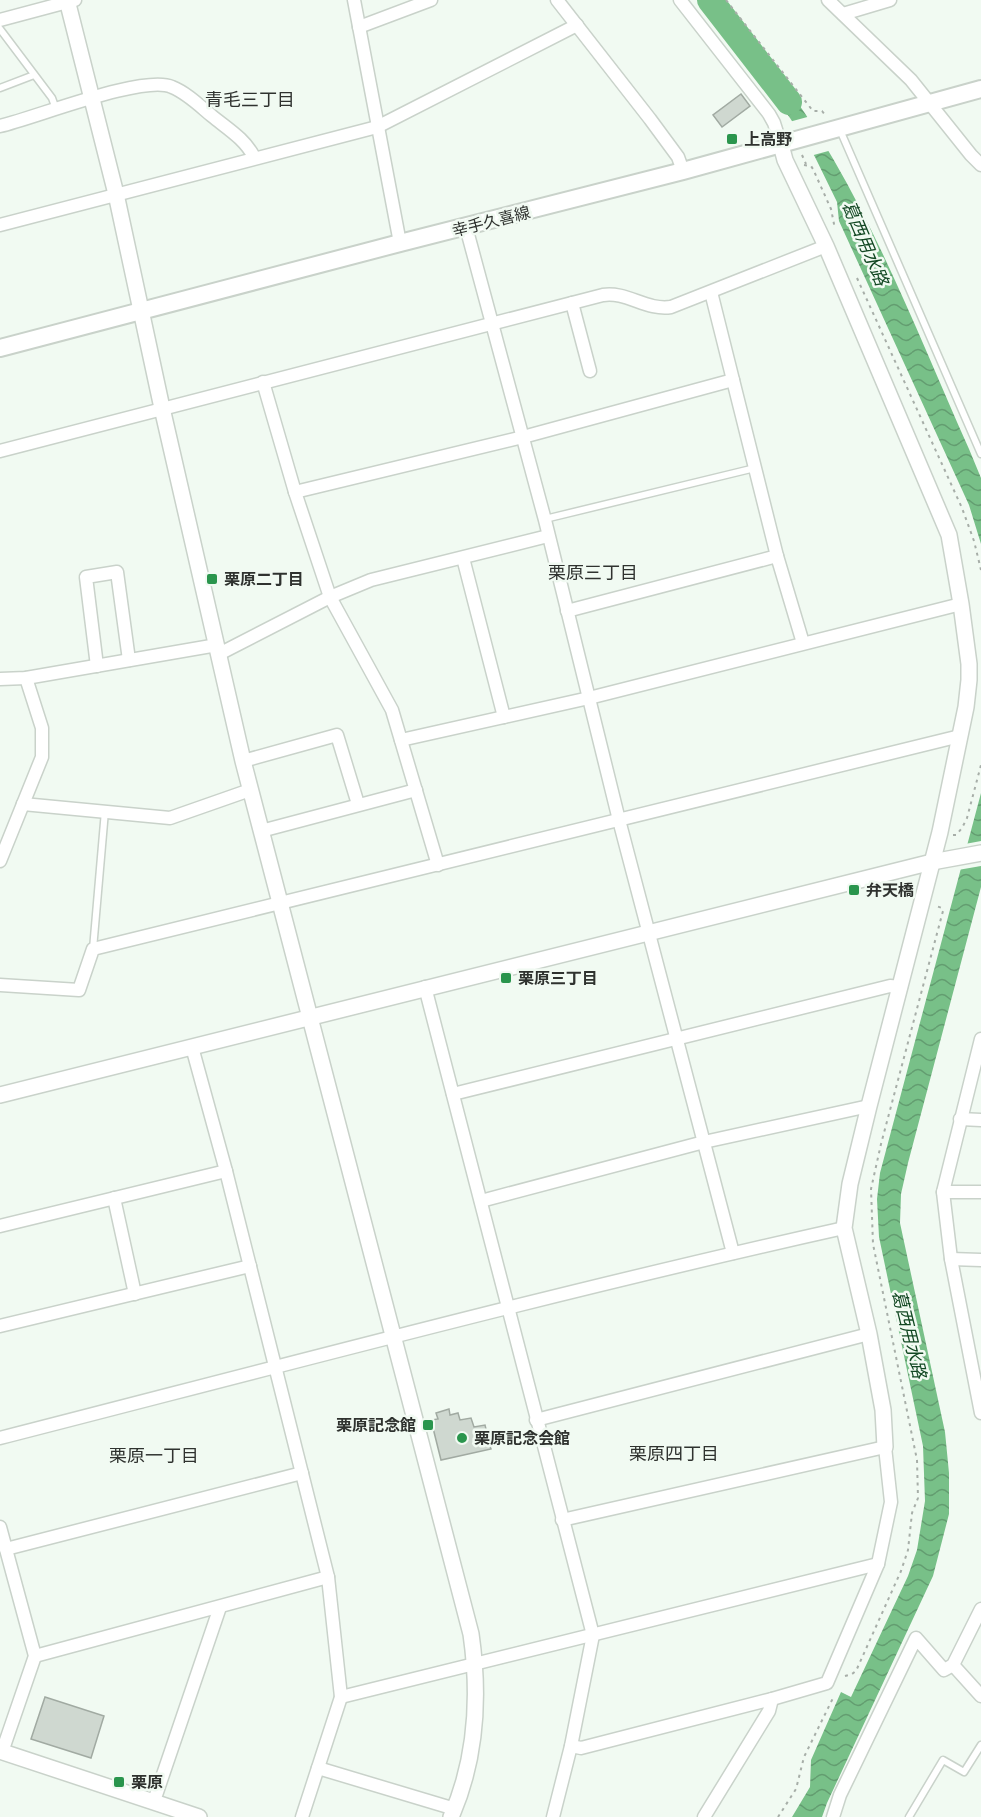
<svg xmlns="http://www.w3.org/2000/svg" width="981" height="1817" font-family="Manrope,'Noto Sans JP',sans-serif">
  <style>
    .water { fill: url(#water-waves) }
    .pier { fill: #f1faf2 }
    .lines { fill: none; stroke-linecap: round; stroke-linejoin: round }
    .river { stroke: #78c088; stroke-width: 26 }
    .building { fill: #cfd8d0; stroke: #a1aaa2; stroke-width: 1.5 }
    .service-casing { stroke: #c9d2ca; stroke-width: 9 }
    .minor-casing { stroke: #c9d2ca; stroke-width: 15 }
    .tertiary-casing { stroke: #c9d2ca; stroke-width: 18 }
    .secondary-casing { stroke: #c9d2ca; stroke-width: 20 }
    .path { stroke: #a7aea8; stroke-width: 2; stroke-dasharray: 3 4.5; stroke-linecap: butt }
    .service { stroke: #fff; stroke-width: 6 }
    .minor { stroke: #fff; stroke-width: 12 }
    .tertiary { stroke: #fff; stroke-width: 15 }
    .secondary { stroke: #fff; stroke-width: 16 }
    .poi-dot { fill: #2a954d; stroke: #f1faf2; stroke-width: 2 }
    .labels { text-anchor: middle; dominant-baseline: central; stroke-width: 5; stroke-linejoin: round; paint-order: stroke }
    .poi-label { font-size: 16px; font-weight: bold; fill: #2f322f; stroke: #f1faf2; text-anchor: start }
    .street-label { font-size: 16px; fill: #2f322f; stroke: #f1faf2 }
    .neighbourhood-label { font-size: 18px; fill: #2f322f; stroke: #f1faf2 }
    .water-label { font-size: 18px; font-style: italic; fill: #124823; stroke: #f1faf2 }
  </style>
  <defs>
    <pattern id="water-waves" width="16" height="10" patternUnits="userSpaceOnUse" patternTransform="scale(1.5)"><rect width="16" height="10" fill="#78c088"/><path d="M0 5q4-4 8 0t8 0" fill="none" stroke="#639d70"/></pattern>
  </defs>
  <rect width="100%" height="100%" fill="#f1faf2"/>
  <g class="water">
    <path d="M774,70c87,113 137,249 195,379l12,29v66l-12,-39 -130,-284 -2,-19 -22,-45 -25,-39 -29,-38z"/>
    <polygon points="981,793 981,887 908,1163 901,1194 900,1223 945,1432 949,1473 949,1514 933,1576 827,1803 822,1817 792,1817 810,1787 811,1760 841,1692 851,1697 908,1576 917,1550 925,1501 923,1446 879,1237 877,1199 880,1173"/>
  </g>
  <g class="pier">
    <polygon points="811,116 832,150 810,156 789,122"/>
    <polygon points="981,841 981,866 958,870 965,844"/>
  </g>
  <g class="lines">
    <polyline class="river" points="710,0 789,102"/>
  </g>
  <g class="building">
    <polygon points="741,94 750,106 722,127 713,115"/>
    <polygon points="449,1409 450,1415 458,1413 460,1420 471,1418 474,1427 485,1425 491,1449 441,1460 431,1420 438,1419 436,1413"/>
    <polygon points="45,1697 104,1716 91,1758 31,1739"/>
  </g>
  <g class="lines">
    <g class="service-casing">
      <g id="service">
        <polyline points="0,29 52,98 56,109"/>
        <polyline points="0,88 34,75"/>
        <polyline points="840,130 981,454"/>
        <polyline points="545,519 755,468"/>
        <polyline points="93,949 105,811"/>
        <polyline points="909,1817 943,1760 964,1772 981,1745"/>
      </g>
    </g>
    <g class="minor-casing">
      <g id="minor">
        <polyline points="354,0 400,243"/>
        <polyline points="557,0 650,119 678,157 683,171"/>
        <polyline points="680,0 769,114 774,123 781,145"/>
        <polyline points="828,0 911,80 971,155 981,165"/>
        <polyline points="843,14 890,0"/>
        <polyline points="0,20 75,0"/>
        <polyline points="359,27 431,0"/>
        <path d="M0,126c35,-8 144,-52 172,-39 15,6 28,19 40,29 16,13 33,23 42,41"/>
        <polyline points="0,225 377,127 577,25"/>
        <polyline points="466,227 545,520 619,820 733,1253"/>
        <polyline points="711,292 777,556 803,643"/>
        <polyline points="572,303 590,371"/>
        <polyline points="263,382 295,492 330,597 392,710 438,865"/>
        <path d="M0,451l603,-156c23,-4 44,16 68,12l155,-61"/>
        <polyline points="295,492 523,437 733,380"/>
        <polyline points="463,558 504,717"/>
        <polyline points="567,611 777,556"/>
        <polyline points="219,654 330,597 371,580 548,536"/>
        <polyline points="97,666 86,577 117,572 129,660"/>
        <polyline points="0,679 26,678 217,645"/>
        <polyline points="401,740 589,698 961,604"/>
        <polyline points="243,761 337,735 358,804"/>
        <polyline points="23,804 170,818 250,790"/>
        <polyline points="261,831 416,790"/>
        <polyline points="0,861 42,757 42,728 26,678"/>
        <polyline points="0,985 79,990 93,949 960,736"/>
        <polyline points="425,987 593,1635 571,1746 553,1817"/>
        <polyline points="981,1039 943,1192 951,1259 981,1413"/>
        <polyline points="192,1047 226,1171 328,1577 341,1697 302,1817"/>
        <polyline points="453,1094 890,986 901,987"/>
        <polyline points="960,1119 981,1120"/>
        <polyline points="943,1192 981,1192"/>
        <polyline points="114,1198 135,1294"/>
        <polyline points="481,1201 704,1142 869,1106"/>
        <polyline points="0,1226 226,1171"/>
        <polyline points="951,1259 981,1260"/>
        <polyline points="0,1326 250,1266"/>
        <polyline points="536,1420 869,1334"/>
        <path d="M0,1438c281,-72 561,-147 844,-210"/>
        <polyline points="562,1520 885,1447 891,1502 878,1564 827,1683 772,1699 581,1748 571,1746"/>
        <polyline points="0,1527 35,1656 2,1752"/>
        <polyline points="6,1549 302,1473"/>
        <polyline points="35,1656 328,1577"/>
        <polyline points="953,1665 981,1696"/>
        <polyline points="341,1697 878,1564"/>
        <polyline points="318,1768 455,1809"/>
        <polyline points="154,1801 220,1607"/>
        <polyline points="704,1817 769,1711 772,1699"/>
        <polyline points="833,1817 840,1795 916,1638 944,1670 953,1665 981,1609"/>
      </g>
    </g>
    <g class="tertiary-casing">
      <g id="tertiary">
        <path d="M67,0l49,194 46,214 81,353 228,873c9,63 6,124 -20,183"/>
        <polyline points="781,145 785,160 826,246 949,535 961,604 969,664 969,680 966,707 940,832 869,1106 850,1184 844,1228 869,1334 883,1410 885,1447"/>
        <polyline points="0,1095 932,862 981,853"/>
        <polyline points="0,1751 199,1817"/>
      </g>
    </g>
    <g class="secondary-casing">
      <polyline id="secondary" points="0,348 400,243 683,171 981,89"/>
    </g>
    <g class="path">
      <polyline points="726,0 813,111 822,111 826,116"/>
      <polyline points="802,155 806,164"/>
      <polyline points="804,165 811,166 813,169 831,209 835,229"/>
      <polyline points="857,278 962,508 974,541 981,570"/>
      <polyline points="953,835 956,835 962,828 967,818 981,765"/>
      <polyline points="845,1676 852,1674 856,1671 901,1571 908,1550 912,1513 918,1498 917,1460 873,1244 871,1189 881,1144 943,911 942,908 936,906"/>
      <polyline points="778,1817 796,1789 804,1757 834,1696"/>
    </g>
    <use href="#service" class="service"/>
    <use href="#minor" class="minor"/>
    <use href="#tertiary" class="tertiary"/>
    <use href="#secondary" class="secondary"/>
  </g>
  <g class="poi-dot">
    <rect x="726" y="133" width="12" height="12" rx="3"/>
    <rect x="206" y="573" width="12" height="12" rx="3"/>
    <rect x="848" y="884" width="12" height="12" rx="3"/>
    <rect x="500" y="972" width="12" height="12" rx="3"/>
    <rect x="422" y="1419" width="12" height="12" rx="3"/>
    <circle cx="462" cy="1438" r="6"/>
    <rect x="113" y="1776" width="12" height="12" rx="3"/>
  </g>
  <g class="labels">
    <g class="poi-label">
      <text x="744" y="139">上高野</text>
      <text x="224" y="579">栗原二丁目</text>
      <text x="866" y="890">弁天橋</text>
      <text x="518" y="978">栗原三丁目</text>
      <text x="416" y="1425" text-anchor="end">栗原記念館</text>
      <text x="474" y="1438">栗原記念会館</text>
      <text x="131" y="1782">栗原</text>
    </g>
    <g class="street-label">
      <text transform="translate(491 221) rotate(-14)">幸手久喜線</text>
    </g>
    <g class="neighbourhood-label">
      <text x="250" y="99">青毛三丁目</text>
      <text x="593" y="572">栗原三丁目</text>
      <text x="674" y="1453">栗原四丁目</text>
      <text x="154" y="1455">栗原一丁目</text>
    </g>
    <g class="water-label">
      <text transform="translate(866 243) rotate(67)">葛西用水路</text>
      <text transform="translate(910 1334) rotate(76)">葛西用水路</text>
    </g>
  </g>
</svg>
